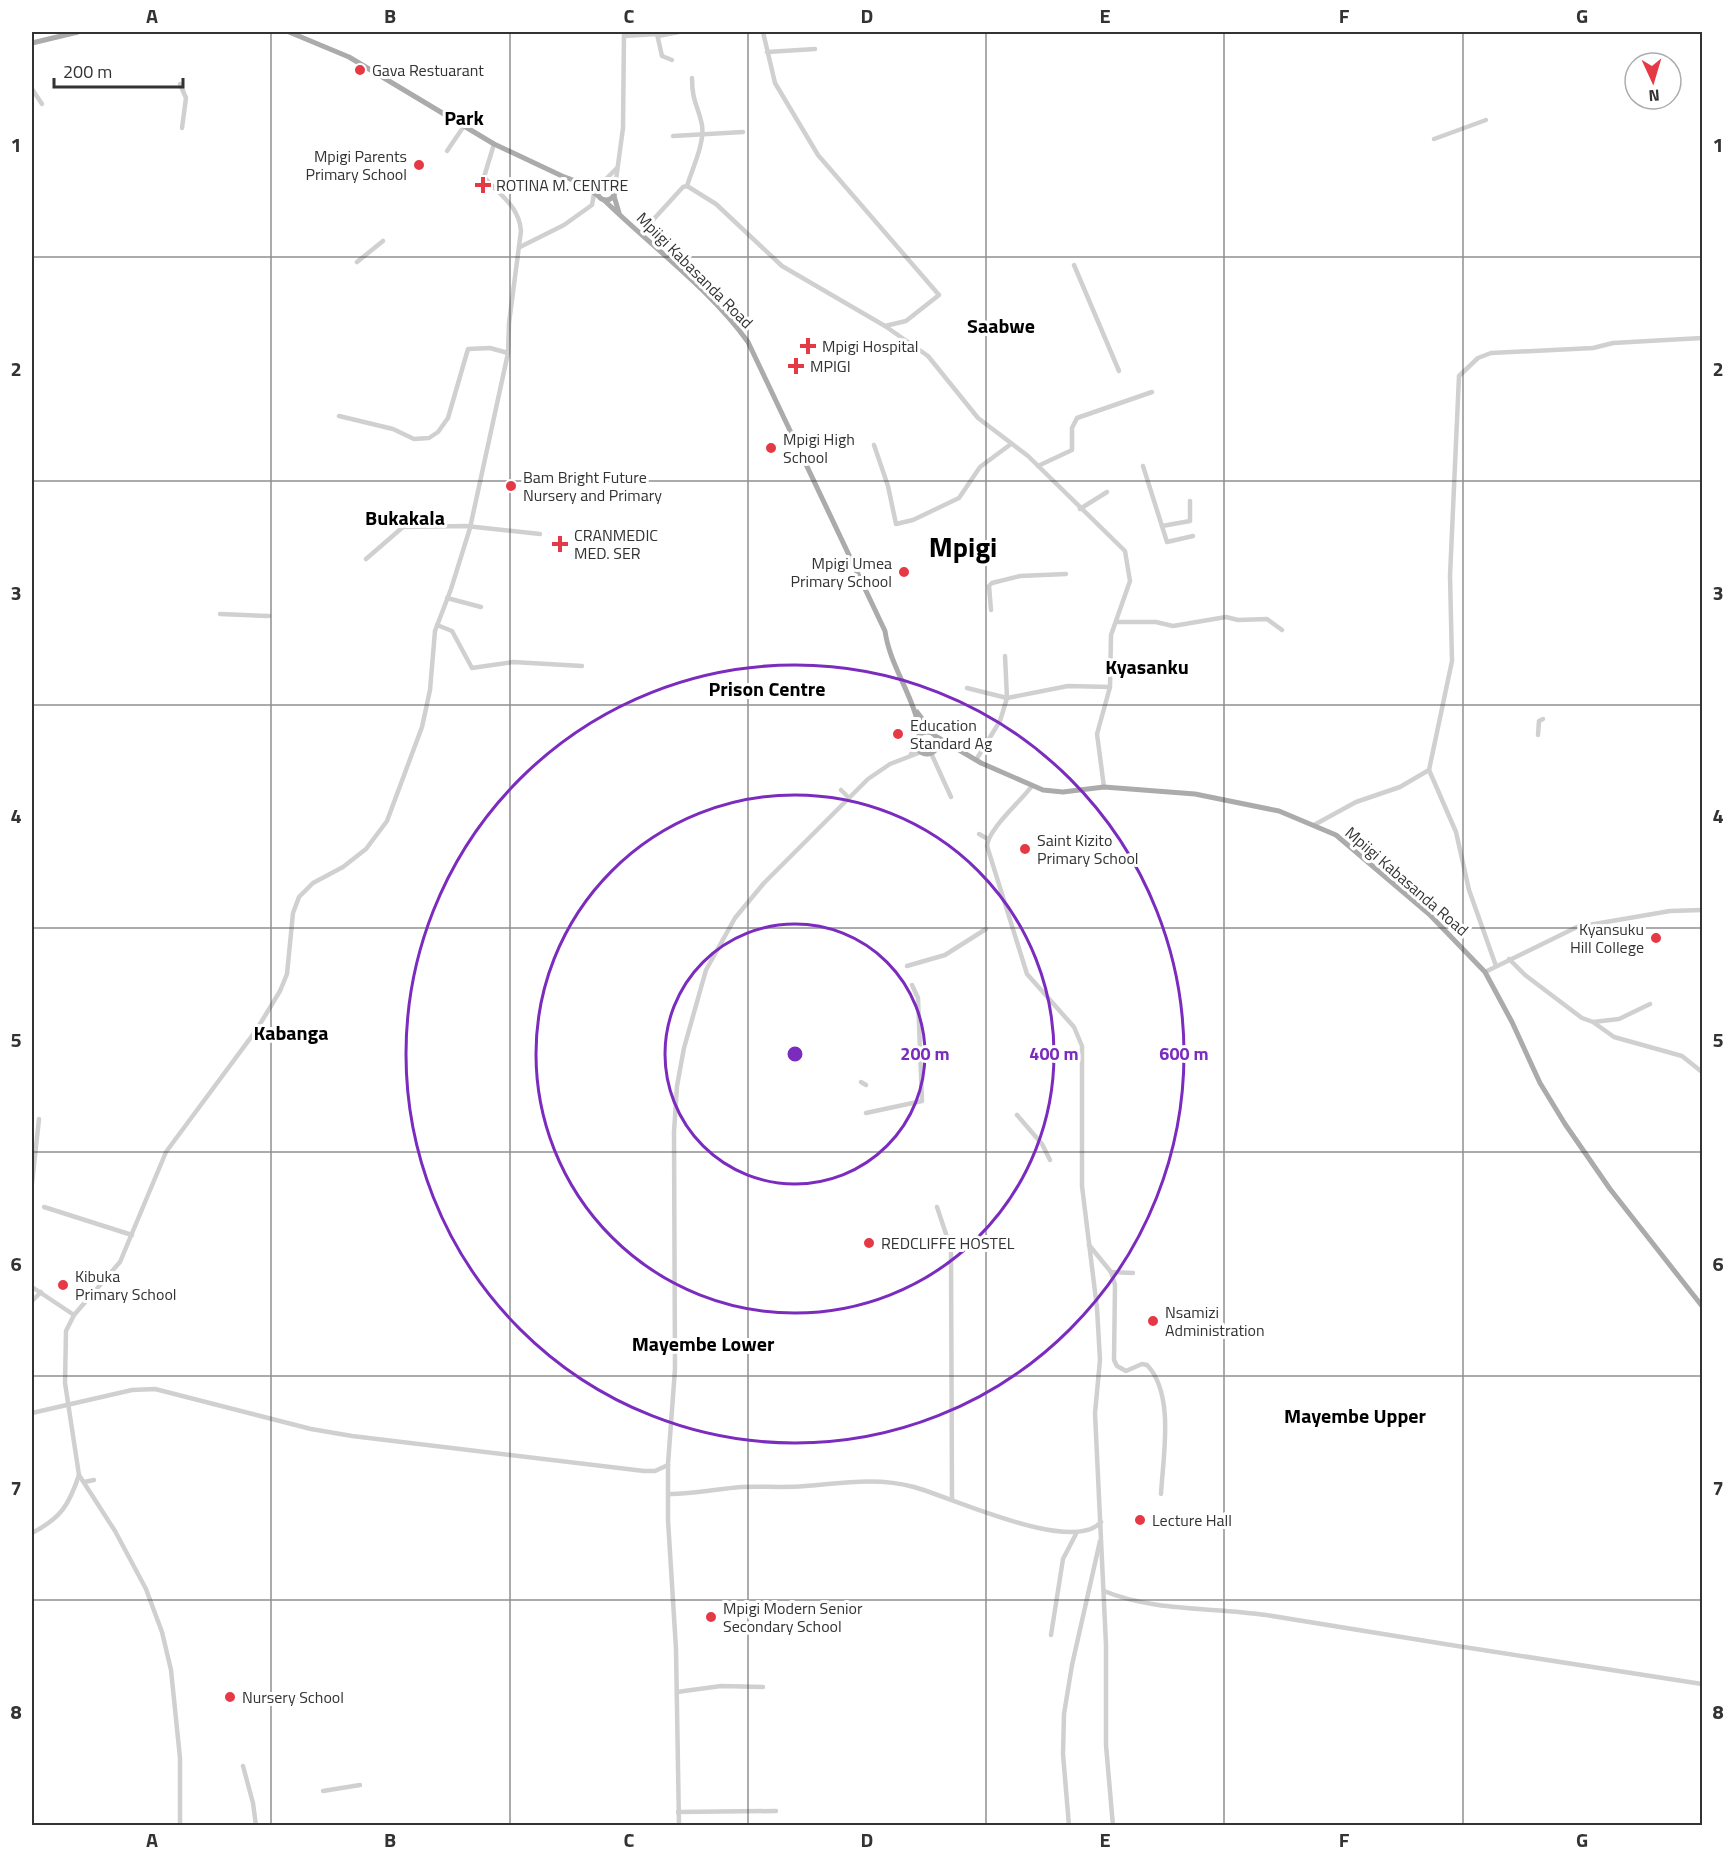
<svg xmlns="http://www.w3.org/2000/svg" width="1734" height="1857" font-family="'Titillium Web',sans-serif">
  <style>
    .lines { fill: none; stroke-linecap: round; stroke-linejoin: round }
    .minor { stroke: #d0d0d0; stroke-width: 4.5 }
    .major { stroke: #ababab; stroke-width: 5 }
    .grid { fill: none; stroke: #333; stroke-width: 1.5; stroke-opacity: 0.55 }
    .ring { fill: none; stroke: #7b2cbf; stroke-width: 3 }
    .poi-dot { fill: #e63946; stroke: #fff; stroke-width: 2 }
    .labels { text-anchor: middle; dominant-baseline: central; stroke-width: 6; stroke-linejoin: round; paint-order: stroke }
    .poi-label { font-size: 16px; fill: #333; stroke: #fff; text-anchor: start }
    .street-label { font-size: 16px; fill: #333; stroke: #fff }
    .quarter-label { font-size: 20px; font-weight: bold; fill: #000; stroke: #fff }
    .town-label { font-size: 28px; font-weight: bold; fill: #000; stroke: #fff }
    .centre { fill: #7b2cbf; stroke: #fff; stroke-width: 3 }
    .ring-label { font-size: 18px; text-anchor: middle; font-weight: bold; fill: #7b2cbf; stroke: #fff; stroke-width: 6; stroke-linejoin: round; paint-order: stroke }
    .neatline { fill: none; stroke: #333; stroke-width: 2 }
    .grid-label { font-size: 20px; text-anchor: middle; font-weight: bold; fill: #333 }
  </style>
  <rect width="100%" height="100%" fill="#fff"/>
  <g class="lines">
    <g class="minor">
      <polyline points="763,32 775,83 818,155 939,295 906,321 885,326"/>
      <polyline points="624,36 657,34 662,56 672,60"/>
      <polyline points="658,36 679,32"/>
      <polyline points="767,52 815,49"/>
      <polyline points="180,84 186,98 182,128"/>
      <polyline points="32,89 42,104"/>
      <polyline points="673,136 743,132"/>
      <polyline points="1434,139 1486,120"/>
      <polyline points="447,151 464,126"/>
      <polyline points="603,182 617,168"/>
      <path d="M687,186c5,-17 18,-43 15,-61 -4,-20 -10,-23 -10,-47"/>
      <polyline points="615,187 623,128 624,32"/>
      <polyline points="642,232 683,187 687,186 716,204 782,266 885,326 928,356 978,418 1028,456 1125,551 1130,581 1111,635 1110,687 1097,734 1104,787"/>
      <polyline points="520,247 564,225 592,205 594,194"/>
      <polyline points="357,262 383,241"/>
      <polyline points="1074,265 1119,371"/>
      <polyline points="339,416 393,429 414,439 429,438 438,432 448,418 468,349 490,348 508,353"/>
      <polyline points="874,445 888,486 896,524 913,520 959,498 980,467 1011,444"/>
      <polyline points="1038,466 1072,450 1072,428 1077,418 1152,392"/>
      <polyline points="1143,466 1167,542 1193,536"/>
      <polyline points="1080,509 1107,492"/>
      <polyline points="1162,526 1190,521 1190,501"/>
      <polyline points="366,559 403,527 466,526 540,534"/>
      <polyline points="447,598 481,607"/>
      <polyline points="991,610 989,586 992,583 1020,576 1066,574"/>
      <polyline points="220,614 269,616"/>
      <polyline points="1117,622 1156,622 1173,626 1226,617 1238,620 1267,619 1282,630"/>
      <polyline points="437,625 452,631 472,668 513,662 582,666"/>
      <polyline points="967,688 1007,698 1068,686 1110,687"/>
      <polyline points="1538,735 1539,721 1543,719"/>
      <polyline points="931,753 951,797"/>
      <polyline points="910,756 916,745"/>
      <polyline points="976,760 1000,721 1007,698 1005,656"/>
      <polyline points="1429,770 1456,832 1469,890 1496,966"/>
      <path d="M1032,786c-11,15 -44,43 -45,60l40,128 47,53 8,19v140l15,122 3,52 -5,53 11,232v100l7,81"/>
      <polyline points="841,790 849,798"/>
      <polyline points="1314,825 1356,802 1400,787 1429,770 1452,661 1450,576 1459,376 1478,358 1491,353 1593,348 1613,343 1702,338"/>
      <polyline points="979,834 988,839"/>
      <polyline points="1509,959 1525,975 1582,1018 1593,1022 1614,1037 1682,1056 1702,1072"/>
      <polyline points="907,966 945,955 986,929"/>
      <polyline points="1485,972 1577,927 1670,911 1702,910"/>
      <polyline points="1593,1022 1619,1019 1650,1004"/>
      <polyline points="861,1082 866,1085"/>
      <polyline points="866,1113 922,1101 918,998 912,985"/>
      <polyline points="1017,1115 1042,1144 1050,1160"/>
      <polyline points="32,1183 39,1119"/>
      <polyline points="44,1207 132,1235"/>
      <polyline points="937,1207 951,1249 952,1499"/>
      <polyline points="1089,1245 1111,1272 1133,1273"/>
      <path d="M1111,1272l4,13 -1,75 3,6 9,5 16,-7 5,1c28,29 16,92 14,129"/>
      <polyline points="32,1287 74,1315"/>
      <polyline points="32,1301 41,1292"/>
      <polyline points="32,1413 132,1390 155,1389 311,1429 352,1436 644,1471 655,1471 668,1465"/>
      <polyline points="84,1482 94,1480"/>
      <path d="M668,1494c25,0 49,-5 73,-7 22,-1 42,1 64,-1 37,-3 73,-9 109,1 37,10 158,68 187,35"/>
      <path d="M32,1533c29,-15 37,-28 47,-58"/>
      <path d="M1104,1591c51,21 108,16 162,24 145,24 291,47 436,69"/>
      <polyline points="1051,1635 1063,1559 1077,1532"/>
      <polyline points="677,1692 721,1686 763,1687"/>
      <polyline points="282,1697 327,1697"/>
      <polyline points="243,1766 253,1803 256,1826"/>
      <polyline points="323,1791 360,1785"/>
      <polyline points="678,1812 776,1811"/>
      <path d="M180,1826v-68l-9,-88 -9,-38 -16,-43 -31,-58 -36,-56 -14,-92 1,-52 8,-16 46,-53 46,-110 91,-123 23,-38 7,-17 6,-61 6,-16 14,-14 30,-16 23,-18 21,-28 35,-94 8,-37 5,-59 16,-42 19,-61 38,-175 1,-30 12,-92c-2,-26 -22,-36 -37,-54l10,-33"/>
      <polyline points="679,1826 676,1649 668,1520 668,1464 675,1369 674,1132 677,1086 684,1048 706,970 735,918 764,883 868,779 890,764 921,752"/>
      <polyline points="1069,1826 1063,1754 1064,1714 1072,1665 1100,1541"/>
    </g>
    <g class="major">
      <polyline points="289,32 349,57 494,144 562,176 581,183 599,184"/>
      <polyline points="32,43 78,32"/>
      <circle cx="606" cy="191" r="9"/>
      <polyline points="582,183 597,195"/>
      <polyline points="614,196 619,213"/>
      <path d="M604,200c48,47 105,88 144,142l137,289c5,36 30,66 35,103"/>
      <polyline points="917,712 933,733"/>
      <circle cx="927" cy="743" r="11"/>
      <polyline points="937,737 981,763 1043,790 1063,792 1104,787 1195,794 1279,811 1336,835 1429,914 1485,972 1512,1022 1540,1083 1565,1124 1610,1189 1702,1306"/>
      <polyline points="937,748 953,747"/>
    </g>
  </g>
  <path class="grid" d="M271,32v1794M510,32v1794M748,32v1794M986,32v1794M1224,32v1794M1463,32v1794M32,257h1670M32,481h1670M32,705h1670M32,928h1670M32,1152h1670M32,1376h1670M32,1600h1670"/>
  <g class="ring">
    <circle cx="795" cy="1054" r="130"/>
    <circle cx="795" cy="1054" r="259"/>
    <circle cx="795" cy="1054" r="389"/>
  </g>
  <g class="poi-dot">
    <circle cx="360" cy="70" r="6"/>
    <circle cx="419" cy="165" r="6"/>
    <path d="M480 176h6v6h6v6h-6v6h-6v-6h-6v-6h6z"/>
    <path d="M805 337h6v6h6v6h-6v6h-6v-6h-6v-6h6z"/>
    <path d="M793 357h6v6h6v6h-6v6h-6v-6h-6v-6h6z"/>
    <circle cx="771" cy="448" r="6"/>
    <circle cx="511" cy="486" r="6"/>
    <path d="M557 535h6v6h6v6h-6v6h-6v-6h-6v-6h6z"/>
    <circle cx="904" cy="572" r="6"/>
    <circle cx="898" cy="734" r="6"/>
    <circle cx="1025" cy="849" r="6"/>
    <circle cx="1656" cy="938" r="6"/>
    <circle cx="869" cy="1243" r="6"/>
    <circle cx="63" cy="1285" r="6"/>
    <circle cx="1153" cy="1321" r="6"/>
    <circle cx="1140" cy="1520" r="6"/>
    <circle cx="711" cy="1617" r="6"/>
    <circle cx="230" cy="1697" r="6"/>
  </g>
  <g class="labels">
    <g class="poi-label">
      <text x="372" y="70">Gava Restuarant</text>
      <text x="407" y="156" text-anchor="end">Mpigi Parents<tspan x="407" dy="18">Primary School</tspan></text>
      <text x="496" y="185">ROTINA M. CENTRE</text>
      <text x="822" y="346">Mpigi Hospital</text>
      <text x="810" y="366">MPIGI</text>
      <text x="783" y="439">Mpigi High<tspan x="783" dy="18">School</tspan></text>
      <text x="523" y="477">Bam Bright Future<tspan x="523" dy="18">Nursery and Primary</tspan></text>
      <text x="574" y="535">CRANMEDIC<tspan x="574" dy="18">MED. SER</tspan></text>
      <text x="892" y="563" text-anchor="end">Mpigi Umea<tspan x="892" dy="18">Primary School</tspan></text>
      <text x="910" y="725">Education<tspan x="910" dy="18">Standard Ag</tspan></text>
      <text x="1037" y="840">Saint Kizito<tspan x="1037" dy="18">Primary School</tspan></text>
      <text x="1644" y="929" text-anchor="end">Kyansuku<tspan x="1644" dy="18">Hill College</tspan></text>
      <text x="881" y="1243">REDCLIFFE HOSTEL</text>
      <text x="75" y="1276">Kibuka<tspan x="75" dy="18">Primary School</tspan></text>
      <text x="1165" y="1312">Nsamizi<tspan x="1165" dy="18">Administration</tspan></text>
      <text x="1152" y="1520">Lecture Hall</text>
      <text x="723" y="1608">Mpigi Modern Senior<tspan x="723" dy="18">Secondary School</tspan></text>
      <text x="242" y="1697">Nursery School</text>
    </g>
    <g class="street-label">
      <text transform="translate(695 270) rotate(45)">Mpiigi Kabasanda Road</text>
      <text transform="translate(1407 881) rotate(41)">Mpiigi Kabasanda Road</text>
    </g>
    <g class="quarter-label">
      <text x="464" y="117">Park</text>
      <text x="1001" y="325">Saabwe</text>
      <text x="405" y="517">Bukakala</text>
      <text x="1147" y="666">Kyasanku</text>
      <text x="767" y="688">Prison Centre</text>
      <text x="291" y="1032">Kabanga</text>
      <text x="703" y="1343">Mayembe Lower</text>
      <text x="1355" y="1415">Mayembe Upper</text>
    </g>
    <g class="town-label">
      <text x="963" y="546">Mpigi</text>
    </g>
  </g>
  <circle cx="795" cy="1054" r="9" class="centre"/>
  <g class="ring-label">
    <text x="925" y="1060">200 m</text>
    <text x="1054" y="1060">400 m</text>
    <text x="1184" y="1060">600 m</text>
  </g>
  <rect width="1734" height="1857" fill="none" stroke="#ffffff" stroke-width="66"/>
  <g transform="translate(1653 81) rotate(176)"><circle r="28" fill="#ffffff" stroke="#adadad" stroke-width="1.5"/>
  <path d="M0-4.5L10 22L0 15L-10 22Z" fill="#e63946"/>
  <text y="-9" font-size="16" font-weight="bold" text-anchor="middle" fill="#333333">N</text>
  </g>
  <path d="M54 78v9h129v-9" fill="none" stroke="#333333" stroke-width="3"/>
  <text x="63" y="78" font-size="18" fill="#333333" stroke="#ffffff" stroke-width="4.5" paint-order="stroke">200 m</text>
  <rect x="33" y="33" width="1668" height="1791" class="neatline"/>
  <g class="grid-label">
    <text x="152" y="23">A</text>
    <text x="390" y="23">B</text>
    <text x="629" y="23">C</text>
    <text x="867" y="23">D</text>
    <text x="1105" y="23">E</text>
    <text x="1344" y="23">F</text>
    <text x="1582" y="23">G</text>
    <text x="16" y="152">1</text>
    <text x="1718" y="152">1</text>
    <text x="16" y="376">2</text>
    <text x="1718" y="376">2</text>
    <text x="16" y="600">3</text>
    <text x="1718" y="600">3</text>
    <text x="16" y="823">4</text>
    <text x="1718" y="823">4</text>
    <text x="16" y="1047">5</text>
    <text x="1718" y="1047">5</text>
    <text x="16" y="1271">6</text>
    <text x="1718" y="1271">6</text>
    <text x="16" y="1495">7</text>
    <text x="1718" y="1495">7</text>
    <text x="16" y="1719">8</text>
    <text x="1718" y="1719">8</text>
    <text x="152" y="1847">A</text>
    <text x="390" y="1847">B</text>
    <text x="629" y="1847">C</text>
    <text x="867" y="1847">D</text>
    <text x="1105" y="1847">E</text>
    <text x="1344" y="1847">F</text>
    <text x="1582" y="1847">G</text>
  </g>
</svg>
